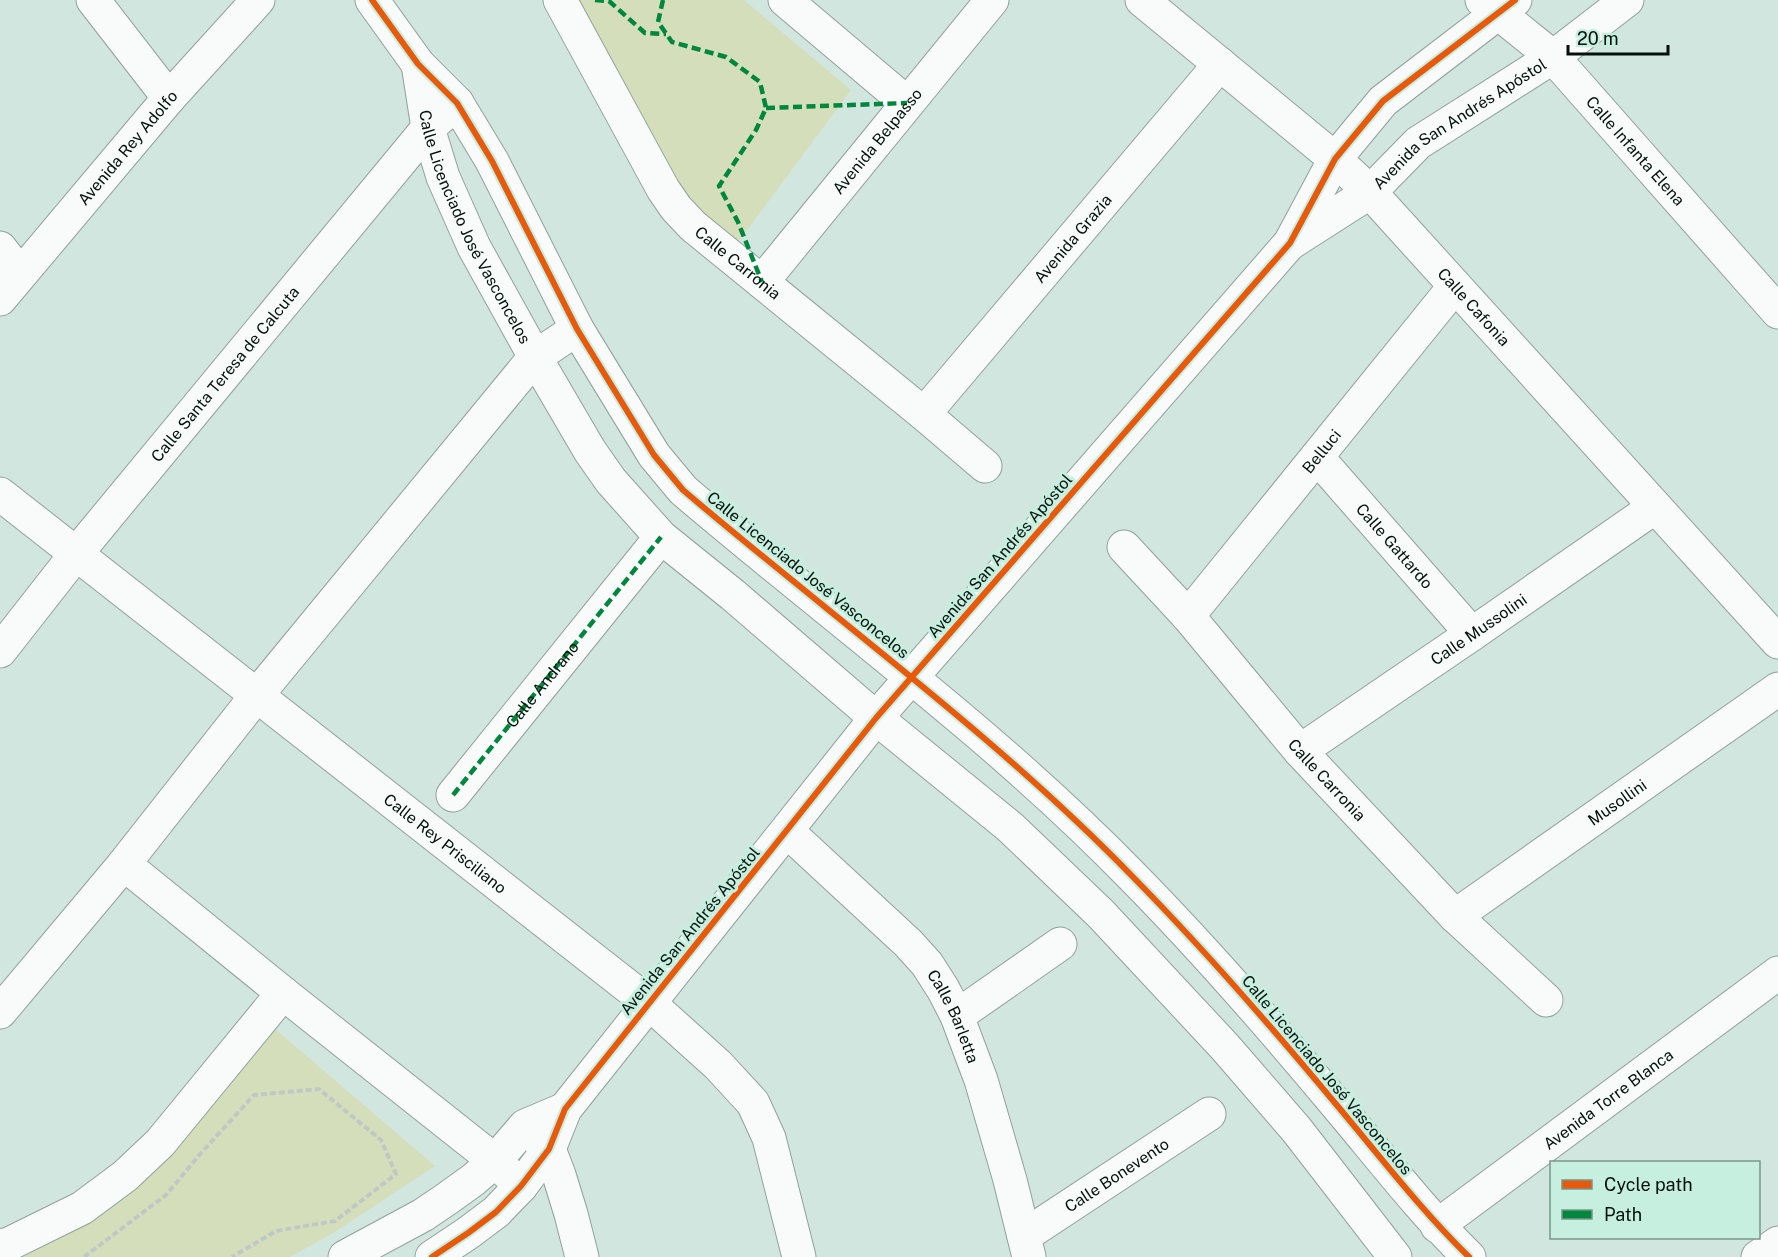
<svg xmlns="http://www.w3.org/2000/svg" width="1778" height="1257" font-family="'Public Sans',sans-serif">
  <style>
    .green { fill: #d5debb }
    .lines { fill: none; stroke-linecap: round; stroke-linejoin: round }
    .street-casing { stroke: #90a19b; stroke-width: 35 }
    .secondary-casing { stroke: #90a19b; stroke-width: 35 }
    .path { stroke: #c0c8c5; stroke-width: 4; stroke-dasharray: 6 3; stroke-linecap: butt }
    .street { stroke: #f8fbfa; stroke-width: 33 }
    .secondary { stroke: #f8fbfa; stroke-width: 33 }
    .quiet { stroke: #00873e; stroke-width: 4.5; stroke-dasharray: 9 4.5; stroke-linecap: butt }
    .cycleway-casing { stroke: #c7efe0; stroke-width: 10 }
    .cycleway { stroke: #e8590c; stroke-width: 6 }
    .labels { text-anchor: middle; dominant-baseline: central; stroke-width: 6; stroke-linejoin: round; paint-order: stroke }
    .street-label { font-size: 16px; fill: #03100b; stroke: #c7efe0 }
  </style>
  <rect width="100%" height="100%" fill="#d0e6de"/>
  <g class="green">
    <polygon points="564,0 744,0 851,90 736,245 683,200"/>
    <polygon points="275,1029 435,1166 333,1233 290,1257 15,1257 154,1169"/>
  </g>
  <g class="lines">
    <g class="street-casing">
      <g id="street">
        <polyline points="93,0 169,98"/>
        <path id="s1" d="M560,0l103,189 13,19 17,18 231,188 61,52"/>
        <polyline points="785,0 907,103"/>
        <path id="s2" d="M1142,0l193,159 35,33 408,450"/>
        <path id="s3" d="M1482,0l71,57 225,255"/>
        <polyline points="0,248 20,274"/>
        <path id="s4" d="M762,282l230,-282"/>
        <path id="s5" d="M0,299l169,-201 89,-98"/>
        <path id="s6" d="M924,414l296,-350"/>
        <path id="s7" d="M1317,457l155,177"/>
        <path id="s8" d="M0,494l649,509 69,62 35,38 16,35 30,119"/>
        <path id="s9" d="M1124,547l64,69 112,135 155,165 91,84"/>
        <path id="s10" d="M1188,616l267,-330"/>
        <path id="s11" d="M0,651l76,-97 352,-426 29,-25"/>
        <path id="s12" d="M1300,751l172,-117 183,-127"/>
        <polyline points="453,795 661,537"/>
        <path id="s13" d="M787,831l121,112 19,21 16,25 14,27 24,64 29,100 19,77"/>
        <polyline points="124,864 283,993 495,1161 521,1186"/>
        <path id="s14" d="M1455,916l323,-227"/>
        <polyline points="0,1012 124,864 257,695 535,357 577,329"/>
        <polyline points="957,1016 1060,944"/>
        <polyline points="537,1138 549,1149 559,1175 571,1214 582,1257"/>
        <path id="s15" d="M1437,1226l341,-253"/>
        <path id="s16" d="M1024,1236l185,-122"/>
        <polyline points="0,1246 9,1244 82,1208 125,1176 160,1143 283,993"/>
        <polyline points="345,1257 423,1215 448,1198 473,1180 495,1161 525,1126 565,1109"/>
        <polyline points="432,1257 468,1233 496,1212 521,1186 549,1149 565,1109 876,718"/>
        <polyline points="1758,1257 1778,1243"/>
      </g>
    </g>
    <g class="secondary-casing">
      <g id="secondary">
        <path d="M372,0l46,64 39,39 35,58 85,168 77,126 29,35c150,128 311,244 449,386 71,72 138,149 203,227 44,52 85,106 134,154"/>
        <path id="s17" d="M418,64l10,64 15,49 31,70 61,110 55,94 21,30 50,56 72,58 143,123 134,109 91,87 124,133 71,82 99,128"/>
        <path id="s18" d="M1292,242l78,-50 48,-49 135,-86 74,-57"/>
        <polyline points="876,718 1290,243 1335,159 1383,101 1515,0"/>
      </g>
    </g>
    <polyline class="path" points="84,1257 166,1195 201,1153 254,1095 319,1089 381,1140 396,1174 335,1221 276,1231 232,1257"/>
    <use href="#street" class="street"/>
    <use href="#secondary" class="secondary"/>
    <g class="quiet">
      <polyline points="595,0 609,1 645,33 666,34"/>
      <polyline points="663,0 658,22 672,42 726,57 760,82 766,108 756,130 719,186 738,222 762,282"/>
      <polyline points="766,108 907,103"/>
      <path id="s19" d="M453,795l208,-258"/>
    </g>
    <g class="cycleway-casing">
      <g id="cycleway">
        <path d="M372,0l46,64 39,39 35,58 85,168 77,126 29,35c150,128 311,244 449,386 71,72 138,149 203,227 44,52 85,106 134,154"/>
        <polyline points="432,1257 468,1233 496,1212 521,1186 549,1149 565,1109 876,718 1290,243 1335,159 1383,101 1515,0"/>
      </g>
    </g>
    <use href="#cycleway" class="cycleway"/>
  </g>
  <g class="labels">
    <g class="street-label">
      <text stroke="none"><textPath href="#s18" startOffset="206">Avenida San Andrés Apóstol</textPath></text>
      <text stroke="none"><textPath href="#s4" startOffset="182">Avenida Belpasso</textPath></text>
      <text stroke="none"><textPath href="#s5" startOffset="198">Avenida Rey Adolfo</textPath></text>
      <text stroke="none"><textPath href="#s3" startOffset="216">Calle Infanta Elena</textPath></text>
      <text stroke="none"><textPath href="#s17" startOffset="174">Calle Licenciado José Vasconcelos</textPath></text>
      <text stroke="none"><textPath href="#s6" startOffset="230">Avenida Grazia</textPath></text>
      <text stroke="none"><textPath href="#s1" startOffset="321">Calle Carronia</textPath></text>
      <text stroke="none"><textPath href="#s2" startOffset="453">Calle Cafonia</textPath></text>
      <text stroke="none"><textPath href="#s11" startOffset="357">Calle Santa Teresa de Calcuta</textPath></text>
      <text stroke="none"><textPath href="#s10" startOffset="212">Belluci</textPath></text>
      <text stroke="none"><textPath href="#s7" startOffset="118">Calle Gattardo</textPath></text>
      <text transform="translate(1000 556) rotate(-49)">Avenida San Andrés Apóstol</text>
      <text transform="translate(808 575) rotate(39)">Calle Licenciado José Vasconcelos</text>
      <text stroke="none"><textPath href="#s12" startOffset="216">Calle Mussolini</textPath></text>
      <text stroke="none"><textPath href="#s19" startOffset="142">Calle Andrano</textPath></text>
      <text stroke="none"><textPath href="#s9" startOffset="309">Calle Carronia</textPath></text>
      <text stroke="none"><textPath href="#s14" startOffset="198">Musollini</textPath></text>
      <text stroke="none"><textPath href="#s8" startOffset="566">Calle Rey Prisciliano</textPath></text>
      <text transform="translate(690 931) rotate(-51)">Avenida San Andrés Apóstol</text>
      <text stroke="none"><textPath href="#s13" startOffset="252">Calle Barletta</textPath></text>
      <text transform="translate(1327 1075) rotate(50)">Calle Licenciado José Vasconcelos</text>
      <text stroke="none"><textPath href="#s15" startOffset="213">Avenida Torre Blanca</textPath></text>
      <text stroke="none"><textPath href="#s16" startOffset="111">Calle Bonevento</textPath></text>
    </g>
  </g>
  <rect x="1550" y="1161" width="210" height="78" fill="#c7efe0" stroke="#79968b" stroke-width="1.5"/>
  <rect x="1562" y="1180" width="30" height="9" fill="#e8590c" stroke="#79968b" stroke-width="1.5"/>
  <text x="1604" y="1191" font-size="18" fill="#03100b">Cycle path</text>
  <rect x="1562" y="1210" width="30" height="9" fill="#00873e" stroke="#79968b" stroke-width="1.5"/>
  <text x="1604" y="1221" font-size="18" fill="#03100b">Path</text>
  <path d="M1568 45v9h100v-9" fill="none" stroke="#03100b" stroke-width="3"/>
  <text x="1577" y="45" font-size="18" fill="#03100b" stroke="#c7efe0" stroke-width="4.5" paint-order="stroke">20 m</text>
</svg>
